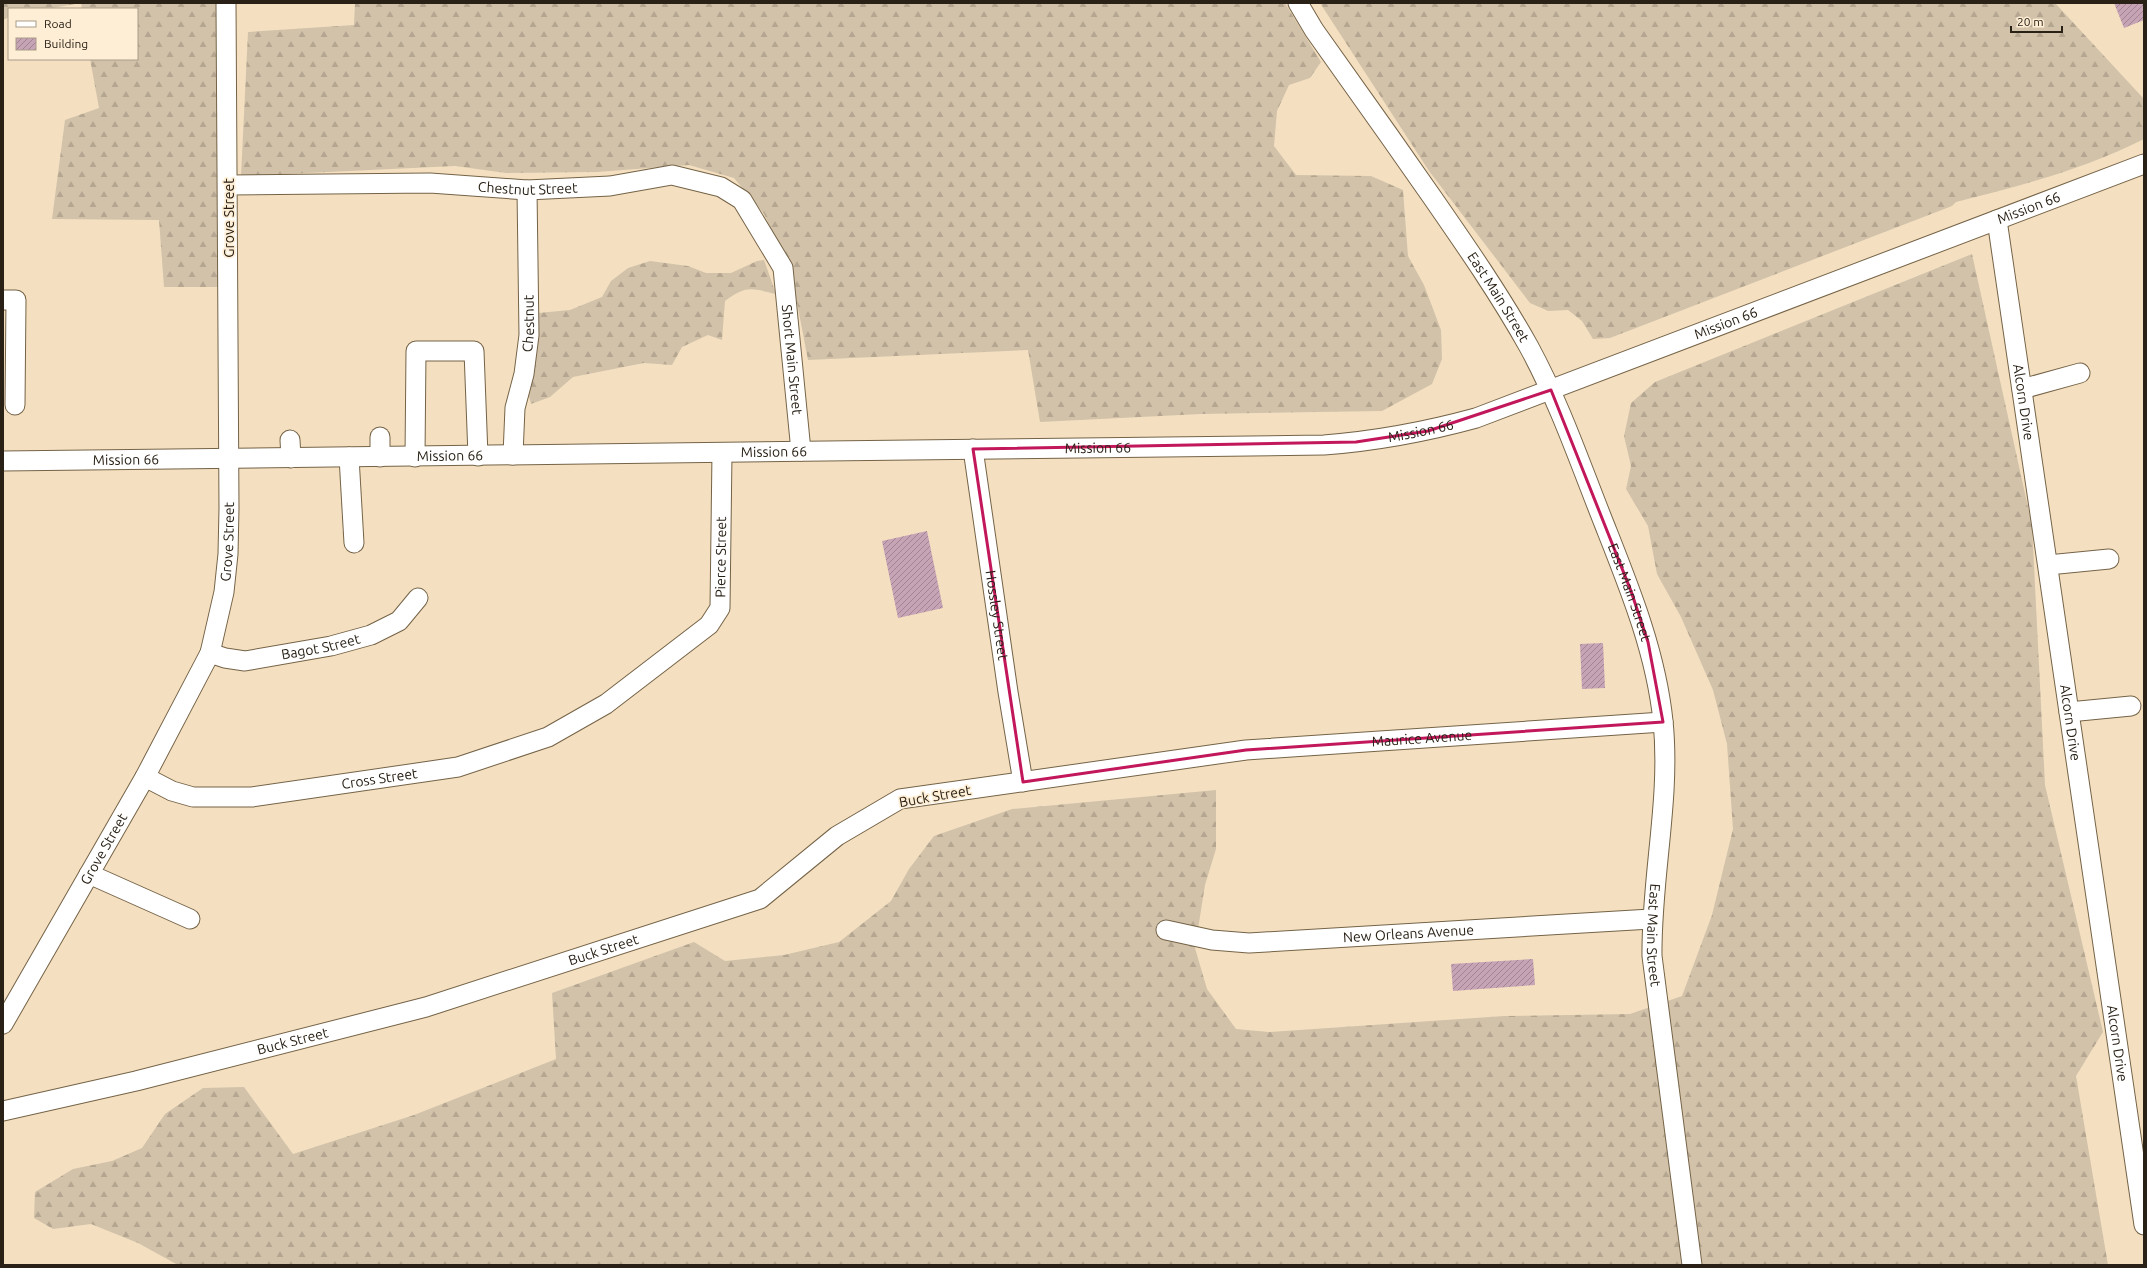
<svg xmlns="http://www.w3.org/2000/svg" width="2147" height="1268" font-family="Ubuntu,sans-serif">
  <style>
    .forest { fill: url(#forest-firs) }
    .building { fill: url(#building-hatch) }
    .lines { fill: none; stroke-linecap: round; stroke-linejoin: round }
    .minor-casing { stroke: #756347; stroke-width: 21 }
    .minor { stroke: #fff; stroke-width: 19 }
    .marked { fill: none; stroke: #c2185b; stroke-width: 3; stroke-linejoin: round }
    .labels { text-anchor: middle; dominant-baseline: central; stroke-width: 3.5; stroke-linejoin: round; paint-order: stroke }
    .street-label { font-size: 14px; fill: #292116; stroke: #feeed5 }
  </style>
  <defs>
    <pattern id="forest-firs" width="22" height="20" patternUnits="userSpaceOnUse"><rect width="22" height="20" fill="#d2c2a9"/><path d="M5 1l3.5 6h-7zM16 11l3.5 6h-7z" fill="#b4a691"/></pattern>
    <pattern id="building-hatch" width="6" height="6" patternUnits="userSpaceOnUse"><rect width="6" height="6" fill="#c6a3b5"/><path d="M-1 1l2-2M0 6l6-6M5 7l2-2" fill="none" stroke="#a18492"/></pattern>
  </defs>
  <rect width="100%" height="100%" fill="#f4e0c1"/>
  <g class="forest">
    <polygon points="3,3 216,3 222,287 164,287 159,220 52,219 65,120 99,108 90,59 137,59 137,9 82,9 81,3 47,9 9,9 9,17 3,20"/>
    <polygon points="355,3 1285,3 1321,62 1310,78 1289,85 1277,111 1274,146 1296,175 1371,176 1403,190 1408,256 1424,285 1441,330 1442,359 1432,384 1382,411 1201,414 1040,422 1028,350 808,360 793,282 785,258 764,214 734,178 689,165 597,172 506,173 455,166 241,176 248,32 354,25"/>
    <path d="M1320,3h735l89,96v40c-59,30 -124,47 -188,63l-4,4 -342,132 -17,1 -11,-18 -14,-11 -20,1 -18,-8 -101,-132z"/>
    <polygon points="1972,254 2032,525 2045,785 2103,1032 2076,1076 2108,1265 178,1265 138,1243 91,1224 53,1229 34,1218 35,1192 73,1169 112,1161 142,1148 165,1114 203,1088 244,1087 293,1154 414,1115 556,1059 552,993 694,942 725,961 784,955 839,942 891,901 909,869 934,836 1012,809 1216,790 1216,849 1205,885 1195,948 1207,989 1236,1029 1269,1032 1504,1016 1630,1014 1682,996 1712,915 1733,829 1727,744 1713,690 1681,617 1657,574 1648,526 1626,489 1631,466 1624,436 1631,403 1655,382"/>
    <path d="M764,260l12,34c-25,-6 -30,-9 -51,7l-3,39 -14,-5 -26,12 -10,18 -28,-2 -71,14 -23,20 -19,7 -4,-15 11,-76 32,-3 32,-13 9,-16 17,-13 22,-7 38,5 18,7h25l26,-12z"/>
  </g>
  <g class="building">
    <polygon points="2114,3 2144,3 2144,20 2124,28"/>
    <polygon points="927,531 943,608 898,618 882,541"/>
    <polygon points="1603,643 1605,688 1582,689 1580,644"/>
    <polygon points="1533,959 1535,985 1453,991 1451,964"/>
  </g>
  <g class="lines">
    <g class="minor-casing">
      <g id="minor">
        <path id="s1" d="M1298,3l16,27c40,56 79,111 118,167 34,49 68,98 97,150 31,57 52,119 76,179 25,63 51,127 58,195 8,78 -12,156 -11,235l40,309"/>
        <path id="s2" d="M229,185l201,-2 97,7 83,-4 62,-11 49,12 21,13 41,68 18,183"/>
        <path id="s3" d="M1997,220l147,1005"/>
        <polyline points="3,300 16,300 15,405"/>
        <polyline points="2022,389 2080,373"/>
        <polyline points="290,440 291,458"/>
        <path id="s4" d="M973,449l35,243 15,90"/>
        <path id="s5" d="M513,455l2,-47 9,-34 5,-39 -2,-145"/>
        <polyline points="349,457 354,543"/>
        <polyline points="380,457 380,437"/>
        <polyline points="415,457 416,351 474,351 478,456"/>
        <path id="s6" d="M3,461l1321,-16c52,-4 101,-13 152,-27l668,-254"/>
        <polyline points="2048,565 2109,559"/>
        <path id="s7" d="M210,653l15,5 20,3 86,-15 40,-11 28,-14 19,-23"/>
        <polyline points="2069,712 2131,706"/>
        <path id="s8" d="M145,777l27,14 21,6h59l206,-30 90,-30 58,-33 103,-79 11,-17 2,-155"/>
        <polyline points="89,874 190,919"/>
        <path id="s9" d="M1166,930l46,10 37,3 402,-24"/>
        <path id="s10" d="M3,1024l142,-247 65,-124 14,-61 4,-38 1,-46 -3,-505"/>
        <path id="s11" d="M3,1111l133,-30 290,-74 334,-108 77,-63 63,-37 346,-49 417,-28"/>
      </g>
    </g>
    <use href="#minor" class="minor"/>
  </g>
  <path class="marked" d="M1551,390l80,201 17,51 15,80 -417,28 -223,32 -50,-333 383,-7 72,-11z"/>
  <g class="labels">
    <g class="street-label">
      <text stroke="none"><textPath href="#s2" startOffset="299">Chestnut Street</textPath></text>
      <text stroke="none"><textPath href="#s6" startOffset="2067">Mission 66</textPath></text>
      <text transform="translate(229 218) rotate(-90)">Grove Street</text>
      <text stroke="none"><textPath href="#s1" startOffset="356">East Main Street</textPath></text>
      <text stroke="none"><textPath href="#s5" startOffset="133">Chestnut</textPath></text>
      <text stroke="none"><textPath href="#s6" startOffset="1743">Mission 66</textPath></text>
      <text stroke="none"><textPath href="#s2" startOffset="691">Short Main Street</textPath></text>
      <text stroke="none"><textPath href="#s3" startOffset="184">Alcorn Drive</textPath></text>
      <text stroke="none"><textPath href="#s6" startOffset="1419">Mission 66</textPath></text>
      <text stroke="none"><textPath href="#s6" startOffset="1095">Mission 66</textPath></text>
      <text stroke="none"><textPath href="#s6" startOffset="771">Mission 66</textPath></text>
      <text stroke="none"><textPath href="#s6" startOffset="447">Mission 66</textPath></text>
      <text stroke="none"><textPath href="#s6" startOffset="123">Mission 66</textPath></text>
      <text stroke="none"><textPath href="#s10" startOffset="538">Grove Street</textPath></text>
      <text stroke="none"><textPath href="#s8" startOffset="682">Pierce Street</textPath></text>
      <text stroke="none"><textPath href="#s1" startOffset="680">East Main Street</textPath></text>
      <text stroke="none"><textPath href="#s4" startOffset="168">Hossley Street</textPath></text>
      <text stroke="none"><textPath href="#s7" startOffset="113">Bagot Street</textPath></text>
      <text stroke="none"><textPath href="#s3" startOffset="508">Alcorn Drive</textPath></text>
      <text stroke="none"><textPath href="#s11" startOffset="1485">Maurice Avenue</textPath></text>
      <text stroke="none"><textPath href="#s8" startOffset="240">Cross Street</textPath></text>
      <text transform="translate(935 796) rotate(-10)">Buck Street</text>
      <text stroke="none"><textPath href="#s10" startOffset="202">Grove Street</textPath></text>
      <text stroke="none"><textPath href="#s9" startOffset="244">New Orleans Avenue</textPath></text>
      <text stroke="none"><textPath href="#s1" startOffset="1028">East Main Street</textPath></text>
      <text stroke="none"><textPath href="#s11" startOffset="622">Buck Street</textPath></text>
      <text stroke="none"><textPath href="#s11" startOffset="298">Buck Street</textPath></text>
      <text stroke="none"><textPath href="#s3" startOffset="832">Alcorn Drive</textPath></text>
    </g>
  </g>
  <rect width="2147" height="1268" fill="none" stroke="#292116" stroke-width="8"/>
  <rect x="8" y="8" width="130" height="52" fill="#feeed5" stroke="#a99c89"/>
  <rect x="16" y="21" width="20" height="6" fill="#ffffff" stroke="#a99c89"/>
  <text x="44" y="28" font-size="12" fill="#292116">Road</text>
  <rect x="16" y="38" width="20" height="12" fill="url(#building-hatch)" stroke="#a99c89"/>
  <text x="44" y="48" font-size="12" fill="#292116">Building</text>
  <path d="M2011 26v6h51v-6" fill="none" stroke="#292116" stroke-width="2"/>
  <text x="2017" y="26" font-size="12" fill="#292116" stroke="#feeed5" stroke-width="3" paint-order="stroke">20 m</text>
</svg>
